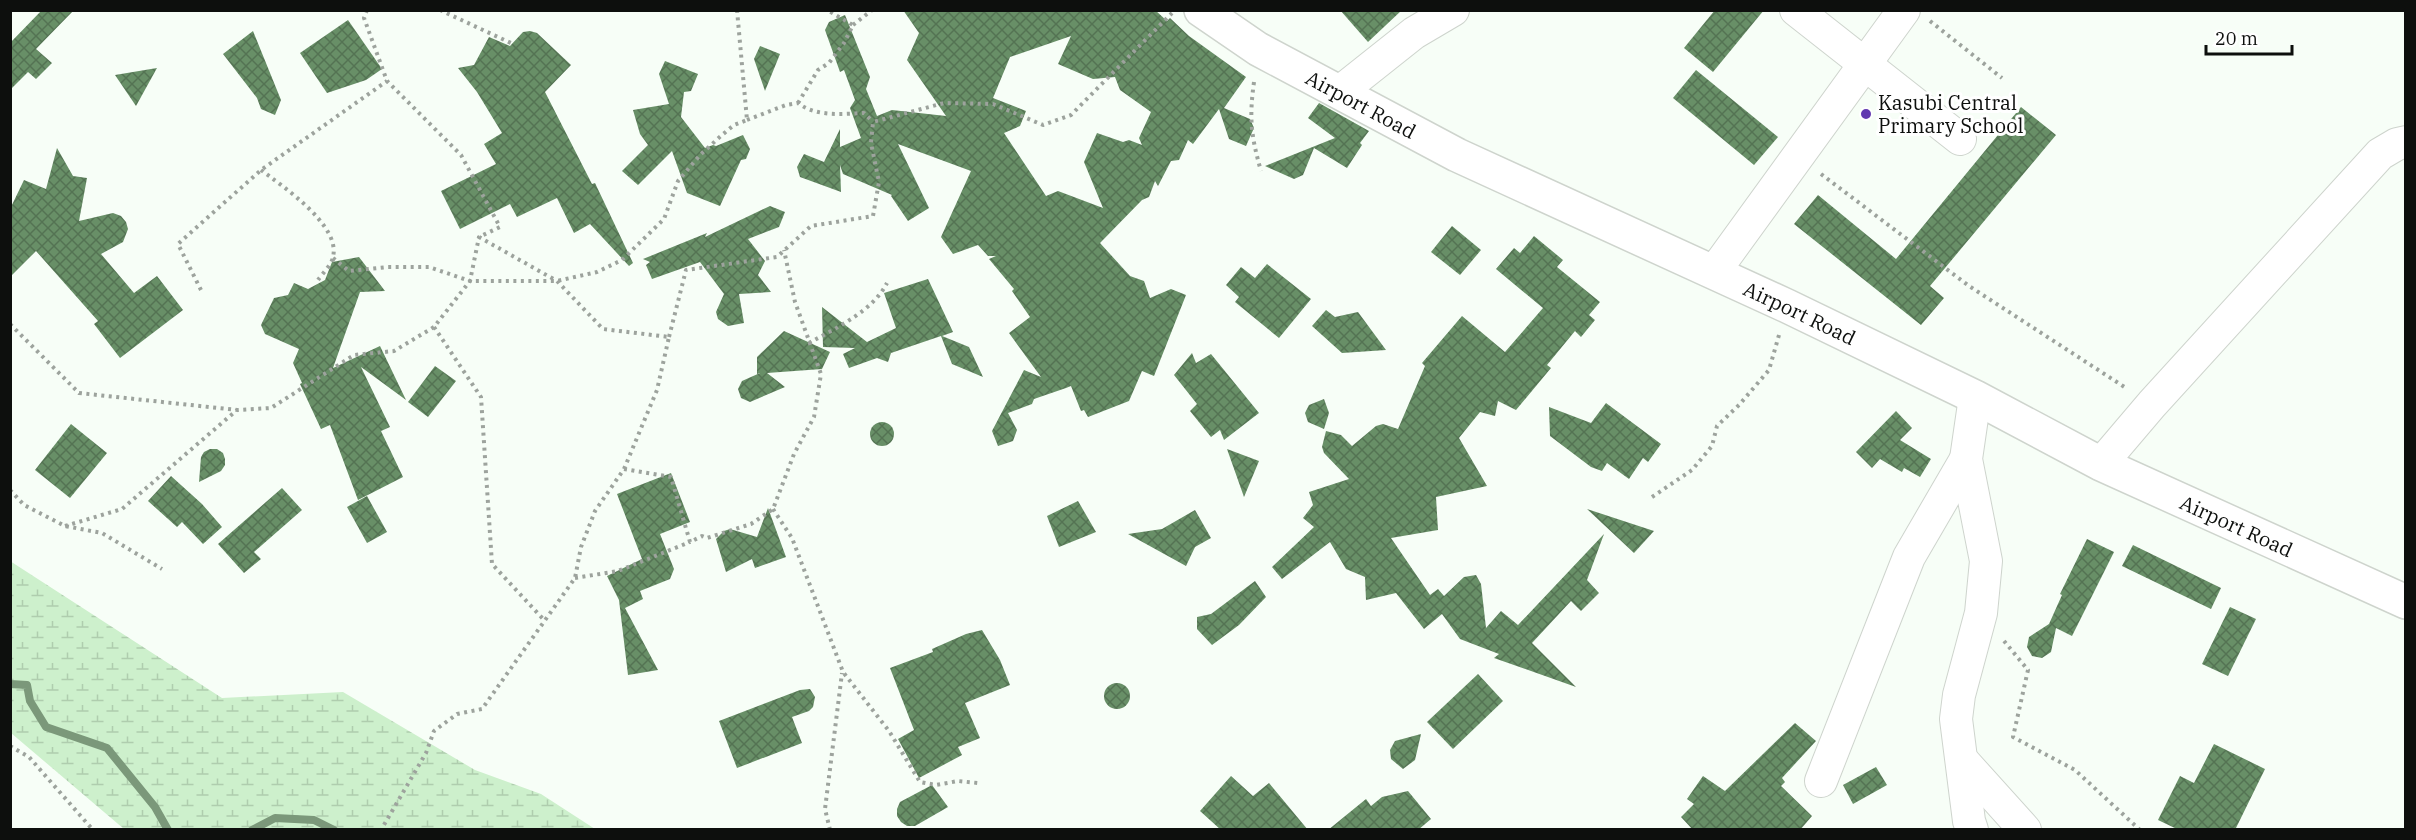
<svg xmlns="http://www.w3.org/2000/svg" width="2416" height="840" font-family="'IBM Plex Serif',serif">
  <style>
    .wetland { fill: url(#wetland-marsh) }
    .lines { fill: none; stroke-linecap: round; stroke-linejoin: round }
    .stream { stroke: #7b987a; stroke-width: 8 }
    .building { fill: url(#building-cross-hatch); fill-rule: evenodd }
    .minor-casing { stroke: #ced4cd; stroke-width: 34 }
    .tertiary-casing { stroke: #ced4cd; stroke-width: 36 }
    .path { stroke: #9da39d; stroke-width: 4; stroke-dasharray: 3 4.5; stroke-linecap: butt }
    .minor { stroke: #fff; stroke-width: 32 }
    .tertiary { stroke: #fff; stroke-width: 33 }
    .poi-dot { fill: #6239b0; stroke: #fff; stroke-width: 2 }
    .labels { text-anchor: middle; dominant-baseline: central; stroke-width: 6; stroke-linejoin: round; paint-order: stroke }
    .poi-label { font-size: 20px; fill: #0d0f0d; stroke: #fff; text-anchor: start }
    .street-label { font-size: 20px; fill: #0d0f0d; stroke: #fff }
  </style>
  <defs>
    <pattern id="wetland-marsh" width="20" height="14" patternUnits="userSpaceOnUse" patternTransform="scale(1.5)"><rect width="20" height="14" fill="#cdf0cc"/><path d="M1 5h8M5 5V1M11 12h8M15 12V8" fill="none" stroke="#afcdae"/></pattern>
    <pattern id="building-cross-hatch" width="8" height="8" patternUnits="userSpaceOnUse" patternTransform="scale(1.5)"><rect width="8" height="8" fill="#688f67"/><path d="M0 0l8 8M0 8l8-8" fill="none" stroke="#547353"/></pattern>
  </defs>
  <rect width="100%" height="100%" fill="#f7fef7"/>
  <polygon class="wetland" points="10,561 222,698 343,692 475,770 541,794 595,829 124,829 11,733"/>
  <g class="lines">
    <g class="stream">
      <polyline points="10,684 27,685 30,701 46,727 107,748 155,807 168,830"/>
      <polyline points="252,830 275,818 314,820 334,830"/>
    </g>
  </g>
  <g class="building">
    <polygon points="42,10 74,10 36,49 52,63 36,79 28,72 10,90 10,43"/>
    <path d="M903,10h252l12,11 3,-3 19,18 57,41 -22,31 26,11 4,9 -8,18 -17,-7 -10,-30 -26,35 -5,-4 -9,20 -8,1 -13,25 -3,-5 -6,16 -7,3 -42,43 30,33 14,5 6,17 21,-9 15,6 -32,81 -12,-5 -13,30 -41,16 -4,-7 -3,1 -10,-25 -5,2 -32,11 -2,5 -24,9 9,17 -4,11 -15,5 -6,-15 32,-61 17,7 -32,-44 21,-16 -18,-26 2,-2 -25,-30 7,-3h-8l-10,-11 -25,9 -12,-17 30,-66 -73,-27 31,64 -21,13 -17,-25 1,-1 -49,-21 -3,-9 1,27 -41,-15 -3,-10 7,-13 20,8 16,-33v18l21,-9 -11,-30 5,-8 -11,-30 -4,2 -15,-42 4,-8 16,-7 25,62 -4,12 11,27 15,-6 54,6 -39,-56 12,-27zM1071,36l-13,28 35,15 22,-2 5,13 31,22 -12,26 3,7 -13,-5 -6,2 -26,-9 -13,29 19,46 -45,-17 -12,5 -42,-63 16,-7 6,-15 -33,-13 17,-41z"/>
    <polygon points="1340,10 1402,10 1368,42"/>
    <polygon points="1715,10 1764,10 1713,72 1684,48"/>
    <polygon points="348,20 382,69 366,80 327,93 300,53"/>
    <polygon points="253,31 281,100 275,115 261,109 257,98 223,54"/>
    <polygon points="530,31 537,33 571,65 545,92 592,184 595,183 633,263 629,266 590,224 574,233 557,198 517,217 510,204 460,229 441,191 496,164 484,144 502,133 477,92 458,68 474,65 489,37 510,46 523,32"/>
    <polygon points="760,46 780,54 765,91 754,59"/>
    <polygon points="665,61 698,74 691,91 684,92 681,117 705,148 713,145 716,146 743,135 750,149 746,159 741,160 720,206 687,193 672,151 638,185 622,171 648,145 640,134 633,110 669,104 659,74"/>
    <polygon points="157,68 136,106 115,75"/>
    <polygon points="1696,70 1778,137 1754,165 1673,98"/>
    <polygon points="1319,103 1369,131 1360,143 1362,145 1347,168 1314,148 1303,175 1294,179 1265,166 1335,138 1308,118"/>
    <polygon points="2021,107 2056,135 1930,286 1944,298 1921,325 1794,224 1818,195 1896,259"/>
    <polygon points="57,148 73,176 87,178 79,221 113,213 121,216 126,222 128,229 123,242 101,254 134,293 157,276 183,310 120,358 94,324 98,321 36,251 10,277 10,209 24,180 46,189"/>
    <polygon points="770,206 785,212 779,227 748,239 765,261 758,275 771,292 739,294 744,323 728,326 718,319 716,312 724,294 700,262 652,279 646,265 650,262 643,259 707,233 705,237"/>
    <polygon points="1452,226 1481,250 1460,275 1431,252"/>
    <polygon points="1534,236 1563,260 1557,267 1600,302 1589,315 1595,320 1581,337 1575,331 1547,365 1551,368 1516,410 1498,401 1495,416 1480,412 1459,438 1487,486 1436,497 1438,530 1391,538 1430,595 1438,589 1444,596 1464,577 1476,575 1481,584 1486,628 1501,611 1518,625 1604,534 1587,580 1599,593 1581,611 1571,601 1532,643 1576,687 1494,658 1499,654 1460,639 1442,614 1424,629 1396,593 1366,600 1365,577 1346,569 1330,542 1282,579 1272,567 1314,527 1303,518 1313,505 1309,492 1349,479 1324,453 1322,447 1326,431 1341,435 1352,446 1376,426 1383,424 1398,429 1425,366 1422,363 1462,316 1505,352 1543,308 1496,269 1514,248 1520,253"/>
    <polygon points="359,257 385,291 360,292 333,368 380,346 406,400 361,367 390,427 381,431 403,477 358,500 330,425 321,429 300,384 302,383 293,363 299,349 265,334 261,325 274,298 288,295 294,283 308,289 325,280 332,262"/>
    <polygon points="1267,264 1311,299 1279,338 1235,302 1239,297 1226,285 1241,267 1255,278"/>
    <polygon points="928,279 953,332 942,336 969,347 983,377 952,364 941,336 891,353 888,362 877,358 849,368 843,354 855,348 823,347 822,307 867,342 896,328 884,293"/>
    <polygon points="1326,310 1335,317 1358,312 1386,350 1342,353 1312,326"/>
    <polygon points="784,331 830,352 822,369 767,373 785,387 750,402 741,398 738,389 742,381 760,373 757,374 757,357"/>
    <polygon points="1192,353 1196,363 1211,354 1259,413 1224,440 1220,430 1211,437 1190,411 1197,404 1174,375"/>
    <polygon points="435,366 456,381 428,417 408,402"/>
    <polygon points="1324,399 1329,413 1324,429 1308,422 1305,413 1309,405"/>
    <polygon points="1606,403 1661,444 1648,462 1643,458 1629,479 1607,463 1602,471 1591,467 1550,436 1549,407 1591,423"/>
    <polygon points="1896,411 1912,428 1900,440 1931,459 1920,477 1904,468 1902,472 1880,459 1872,468 1856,452"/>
    <circle cx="882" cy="434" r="12"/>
    <polygon points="71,424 107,453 70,498 35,470"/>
    <polygon points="210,449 217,449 223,453 225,459 225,465 221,471 199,482 201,457 204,452"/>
    <polygon points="1227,449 1259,461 1244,497"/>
    <polygon points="671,473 690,522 660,534 674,569 670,579 640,591 643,599 625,608 658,670 628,675 619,600 607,576 642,559 617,494"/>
    <polygon points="171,476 202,504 222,527 203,544 182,522 177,527 148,501"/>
    <polygon points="282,488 302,510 254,552 261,559 244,573 218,544"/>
    <polygon points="367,496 387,532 367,543 347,507"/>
    <polygon points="1078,501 1096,532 1059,547 1047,516"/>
    <polygon points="768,508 786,557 755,568 752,559 726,572 716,539 724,531 730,529 757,537"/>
    <polygon points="1587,509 1654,531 1634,553"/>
    <polygon points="1195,510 1211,538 1195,547 1186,566 1128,534 1162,529"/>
    <polygon points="2087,539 2114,552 2072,636 2056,628 2051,652 2042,658 2032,656 2027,647 2029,637 2049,624 2062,595 2060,594"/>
    <polygon points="2133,545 2221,588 2211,609 2122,566"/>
    <polygon points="1255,581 1266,597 1239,625 1212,645 1197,629 1197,617 1211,614"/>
    <polygon points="2230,607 2256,619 2228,676 2202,664"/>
    <polygon points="982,630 1000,660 1010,685 965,703 980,738 958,747 962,755 919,778 898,739 914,730 890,668 933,652 932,649 966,634"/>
    <polygon points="1478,674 1503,701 1453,749 1427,722"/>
    <circle cx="1117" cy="696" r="13"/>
    <polygon points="810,689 815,697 813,707 809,711 792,717 802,743 737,768 719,721 800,690"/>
    <polygon points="1795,723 1816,741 1782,778 1785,782 1781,786 1812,816 1800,830 1693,830 1681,817 1694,804 1687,799 1703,776 1725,791"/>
    <polygon points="1421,734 1415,760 1403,769 1391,759 1390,750 1395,741"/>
    <polygon points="2214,744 2265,769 2235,830 2179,830 2158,820 2180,776 2194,783"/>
    <polygon points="1876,767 1887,785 1853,804 1843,785"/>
    <polygon points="1231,776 1253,796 1269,783 1308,830 1221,830 1200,811"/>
    <polygon points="932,785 948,807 915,826 907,826 901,822 897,816 897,809 900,802"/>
    <polygon points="1408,791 1431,819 1418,830 1328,830 1366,799 1371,806 1382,797"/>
  </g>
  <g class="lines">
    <g class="minor-casing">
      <g id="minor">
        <polyline points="1796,10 1960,139"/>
        <polyline points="1341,91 1414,33 1453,10"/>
        <polyline points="1714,272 1904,10"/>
        <polyline points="2101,464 2152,404 2380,154 2397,144 2406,142"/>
        <polyline points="1962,760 2025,830"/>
        <polyline points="1821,781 1909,557 1966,459"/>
        <polyline points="1972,830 1969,821 1956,719 1959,695 1981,613 1986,561 1966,459 1975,397"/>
      </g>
    </g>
    <g class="tertiary-casing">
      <g id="tertiary">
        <path id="s1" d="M1201,10l57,39 199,106 330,151 188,91 126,67 305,138"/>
      </g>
    </g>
    <g class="path">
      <polyline points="367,10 364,18 387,81 461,155 500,227 479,237 557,281 603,329 669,337 657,390 624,469 595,511 581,547 575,578 482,709 457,714 434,731 426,753 381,830"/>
      <polyline points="440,10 513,44"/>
      <polyline points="1930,21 2002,78"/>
      <polyline points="853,25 872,10"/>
      <path d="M1254,82c-5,36 -3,54 7,89"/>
      <polyline points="798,103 818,70 829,63 844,43 853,25 827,10"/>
      <path d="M747,120l39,-15 12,-2c18,14 44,11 66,10l9,9"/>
      <path d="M261,170c21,16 80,55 72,87 -1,7 -11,17 -15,23"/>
      <polyline points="1821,174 1969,286 2126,388"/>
      <polyline points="333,258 349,271 388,267 429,267 470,281 557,281 597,272 622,260 664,219 678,181 701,154 722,135 734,125 747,120 737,10"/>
      <polyline points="201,290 178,244 261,170 387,81"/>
      <polyline points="10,324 79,393 237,410"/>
      <polyline points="434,327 481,397 492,564 545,621"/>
      <polyline points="669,337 686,270 777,257 811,226 873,216 879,182 871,143 873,122 944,103 993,104 1043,125 1071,115 1172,13"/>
      <path d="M809,343c27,-15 64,-32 78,-60"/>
      <polyline points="624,469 671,477 690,542 702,536 707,538 751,524 773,509 794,454 814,417 821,374 795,302 784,250"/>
      <polyline points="10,490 24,505 65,526 102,533 162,569"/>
      <polyline points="1652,497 1692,470 1712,446 1717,426 1739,405 1769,370 1779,335"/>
      <polyline points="773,509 792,538 843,672 889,731 920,782 936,785 958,781 978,783"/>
      <polyline points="65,526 122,509 237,410 271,408 354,355 394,351 434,327 470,281 479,237"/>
      <polyline points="575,578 618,571 690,542"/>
      <polyline points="2004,641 2028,670 2013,737 2075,770 2140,830"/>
      <polyline points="10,746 29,757 93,830"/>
      <polyline points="830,830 825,809 842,673"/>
    </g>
    <use href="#minor" class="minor"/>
    <use href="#tertiary" class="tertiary"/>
  </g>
  <circle class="poi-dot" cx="1866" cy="114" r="6"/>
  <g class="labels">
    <g class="poi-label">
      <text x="1878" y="102">Kasubi Central<tspan x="1878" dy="23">Primary School</tspan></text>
    </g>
    <g class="street-label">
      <text stroke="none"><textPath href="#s1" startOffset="186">Airport Road</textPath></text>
      <text stroke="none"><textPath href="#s1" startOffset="672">Airport Road</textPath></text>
      <text stroke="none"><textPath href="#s1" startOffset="1158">Airport Road</textPath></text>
    </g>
  </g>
  <rect width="2416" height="840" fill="none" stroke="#0d0f0d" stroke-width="24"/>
  <path d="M2206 45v9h86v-9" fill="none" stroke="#0d0f0d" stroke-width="3"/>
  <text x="2215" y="45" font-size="18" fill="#0d0f0d" stroke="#ffffff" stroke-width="4.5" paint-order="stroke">20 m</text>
</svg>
